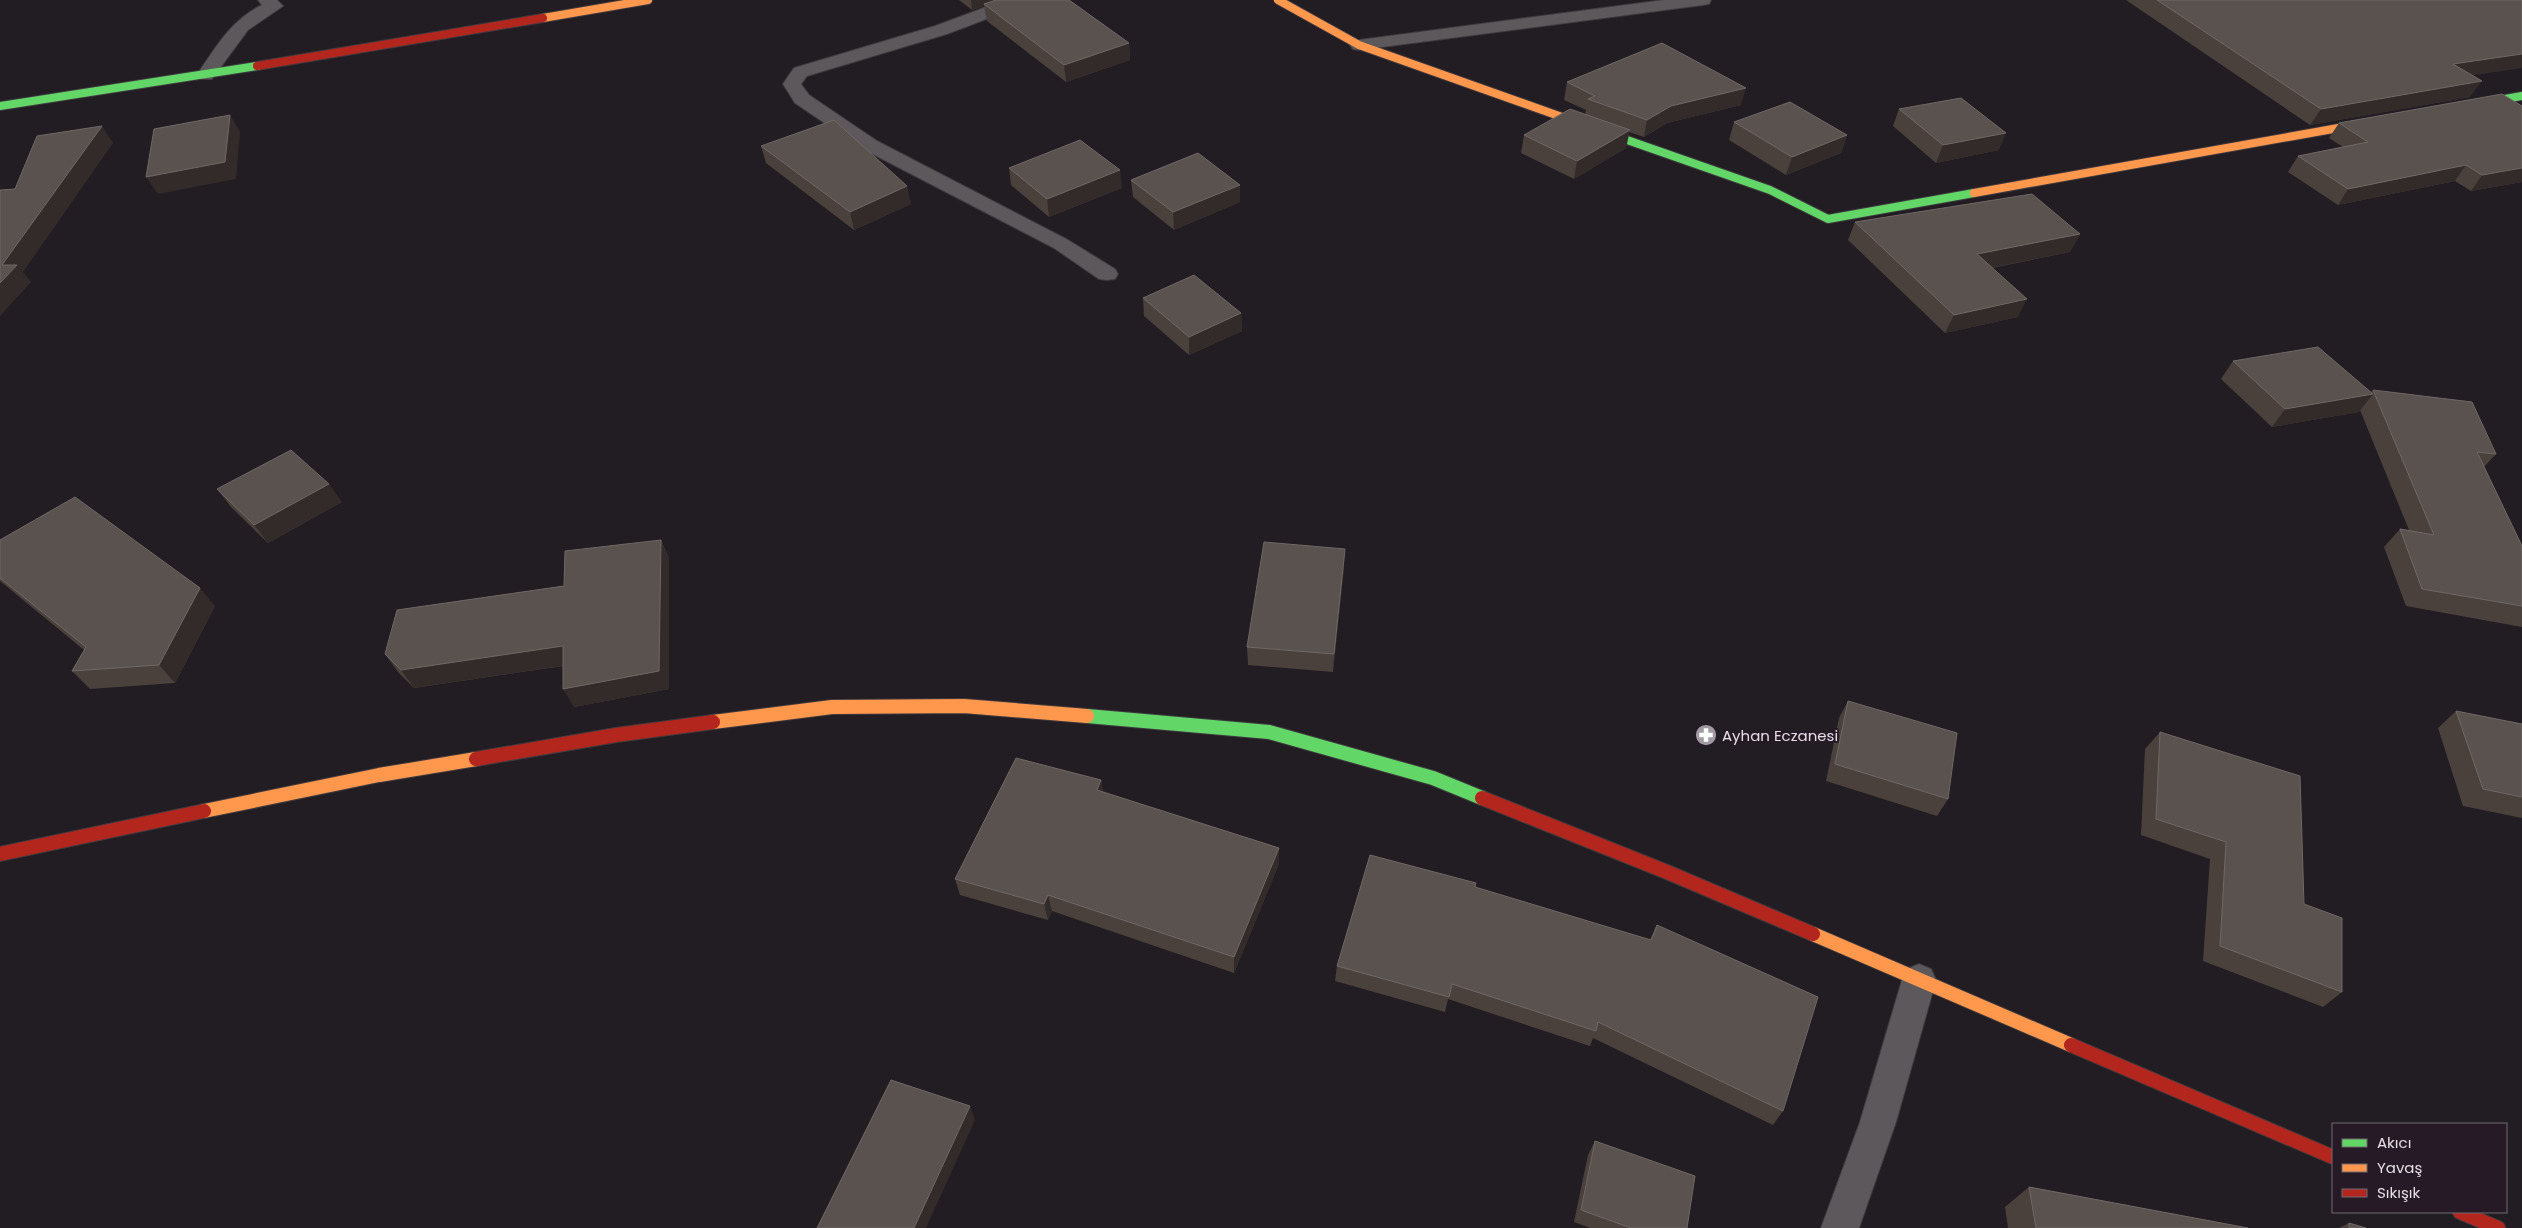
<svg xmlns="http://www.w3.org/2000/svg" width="2522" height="1228" font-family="Poppins,sans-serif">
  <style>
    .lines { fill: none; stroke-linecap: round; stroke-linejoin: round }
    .street-casing { stroke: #3f3a3f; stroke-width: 2 }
    .fast-far1-casing { stroke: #3f3a3f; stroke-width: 10 }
    .fast-casing { stroke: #3f3a3f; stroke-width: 16 }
    .slow-far1-casing { stroke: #3f3a3f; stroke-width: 10 }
    .slow-casing { stroke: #3f3a3f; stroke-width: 16 }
    .jam-far1-casing { stroke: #3f3a3f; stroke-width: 10 }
    .jam-casing { stroke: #3f3a3f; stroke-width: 16 }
    .street { fill: #5c585c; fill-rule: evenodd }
    .fast-far1 { stroke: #63d668; stroke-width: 8 }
    .fast { stroke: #63d668; stroke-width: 14 }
    .slow-far1 { stroke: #ff974d; stroke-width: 8 }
    .slow { stroke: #ff974d; stroke-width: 14 }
    .jam-far1 { stroke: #b3261e; stroke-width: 8 }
    .jam { stroke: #b3261e; stroke-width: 14 }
    .wall { fill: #4a413d }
    .shaded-wall { fill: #332b2a }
    .building { fill: #5a524f; stroke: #706866 }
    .labels { text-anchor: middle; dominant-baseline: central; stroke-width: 4; stroke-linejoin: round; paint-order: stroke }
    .poi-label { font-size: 15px; fill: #e5dee5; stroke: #251a25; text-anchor: start }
  </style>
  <rect width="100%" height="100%" fill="#221d22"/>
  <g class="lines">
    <g class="street-casing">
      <g id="street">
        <path d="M258,0h19l6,6 -35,24 -36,49h-12l-3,-4c18,-27 34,-55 65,-70z"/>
        <polygon points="1005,0 1028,0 1026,4 947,34 807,76 801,84 809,95 877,141 1068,240 1115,269 1118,274 1115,279 1107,280 1099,279 1054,248 863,149 795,103 783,84 794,68 935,26"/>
        <polygon points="1664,0 1711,0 1709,4 1703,5 1359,50 1353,49 1350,45 1353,41 1359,40"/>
        <polygon points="1919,964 1931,969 1936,980 1896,1122 1859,1228 1821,1228 1860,1122 1902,980 1907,969"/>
      </g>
    </g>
    <g class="fast-far1-casing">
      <g id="fast-far1">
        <polyline points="2471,105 2522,96"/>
        <polyline points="0,106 257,66"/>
        <polyline points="1590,127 1770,190 1828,219 1974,193"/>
      </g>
    </g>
    <g class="fast-casing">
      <polyline id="fast" points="1087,716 1269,732 1433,778 1482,798"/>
    </g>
    <g class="slow-far1-casing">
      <g id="slow-far1">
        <polyline points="1278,0 1359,45 1590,127"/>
        <polyline points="543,18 648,0"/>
        <polyline points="1974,193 2372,122"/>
      </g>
    </g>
    <g class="slow-casing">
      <g id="slow">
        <polyline points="713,722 832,707 964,706 1087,716"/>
        <polyline points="204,811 379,775 476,759"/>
        <polyline points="1813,934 2071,1045"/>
      </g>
    </g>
    <g class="jam-far1-casing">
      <polyline id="jam-far1" points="257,66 543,18"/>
    </g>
    <g class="jam-casing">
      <g id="jam">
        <polyline points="476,759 616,735 713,722"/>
        <polyline points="1482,798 1667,872 1813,934"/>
        <polyline points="0,854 204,811"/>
        <polyline points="2071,1045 2333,1157"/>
        <polyline points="2460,1212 2498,1228"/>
      </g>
    </g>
    <use href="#street" class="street"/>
    <use href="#fast-far1" class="fast-far1"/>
    <use href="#fast" class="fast"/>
    <use href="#slow-far1" class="slow-far1"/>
    <use href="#slow" class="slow"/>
    <use href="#jam-far1" class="jam-far1"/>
    <use href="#jam" class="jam"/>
  </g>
  <g class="wall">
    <polygon points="959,0 1069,0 1129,43 1130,60 1066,82 987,21 984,6 972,10"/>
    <polygon points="2126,0 2522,0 2472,76 2470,97 2310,125"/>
    <polygon points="1567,82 1741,105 1667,123 1644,137 1629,132 1626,148 1574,179 1521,153 1524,135 1585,115 1586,110 1564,100"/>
    <polygon points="1899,109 1999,150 1936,163 1893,126"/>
    <polygon points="1734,122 1847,135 1841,153 1786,175 1729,140"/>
    <polygon points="2339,123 2522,182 2471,191 2455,181 2338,205 2288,172 2298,156 2343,147 2329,138"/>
    <polygon points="761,146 911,204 854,230 766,163"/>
    <polygon points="1009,168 1122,188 1049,217 1011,185"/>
    <polygon points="1131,180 1240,202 1174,230 1133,197"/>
    <polygon points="1855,222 2080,234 2070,252 1992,268 2018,317 1945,333 1848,240"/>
    <polygon points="1143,298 1241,313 1242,331 1189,355 1144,316"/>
    <polygon points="2233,361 2371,392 2373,390 2496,454 2484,467 2522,546 2522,627 2406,606 2384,547 2400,529 2409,530 2360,410 2359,412 2272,427 2221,379"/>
    <polygon points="217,489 342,502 268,543 231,507"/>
    <polygon points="0,540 215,606 175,683 90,689 72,671 84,650 0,581"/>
    <polygon points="661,540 669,558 669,689 574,707 563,666 414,688 398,672 385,654 564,586"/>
    <polygon points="1344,567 1333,672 1248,665 1247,647"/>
    <polygon points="1848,701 1948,799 1937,816 1826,781 1839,718"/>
    <polygon points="2456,711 2522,724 2522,818 2463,806 2438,728"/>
    <polygon points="2160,732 2304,904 2342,992 2323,1007 2203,961 2210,859 2141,835 2145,749"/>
    <polygon points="1101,780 1103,792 1279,848 1279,864 1234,973 1052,911 1048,920 960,895 955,879"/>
    <polygon points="1475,887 1650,940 1657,925 1783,1111 1773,1125 1593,1038 1590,1046 1448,999 1445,1012 1335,981 1337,966"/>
    <polygon points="1595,1141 1687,1228 1590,1228 1574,1222 1588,1155"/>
    <polygon points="2029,1187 2248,1228 2008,1228 2005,1207"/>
    <polygon points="2349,1223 2366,1228 2339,1228"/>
  </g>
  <g class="shaded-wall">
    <polygon points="971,0 1000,0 984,4 984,6 972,10"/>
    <polygon points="1129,43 1130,60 1066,82 1064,65"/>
    <polygon points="2522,54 2522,68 2442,80 2453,64"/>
    <polygon points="2482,81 2470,97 2310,125 2321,109"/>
    <polygon points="1746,88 1741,105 1667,123 1644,137 1647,120 1671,106"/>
    <polygon points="230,115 240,132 236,179 158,194 146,177"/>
    <polygon points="102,126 113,143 23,272 31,282 0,316 0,283 2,265"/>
    <polygon points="1630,130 1626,148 1574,179 1577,161"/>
    <polygon points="2006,133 1999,150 1936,163 1943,145"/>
    <polygon points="1847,135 1841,153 1786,175 1792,157"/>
    <polygon points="2466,165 2455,181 2338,205 2348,189"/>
    <polygon points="2522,168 2522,182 2471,191 2482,175"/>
    <polygon points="1120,170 1122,188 1049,217 1047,199"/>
    <polygon points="1240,185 1240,202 1174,230 1173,212"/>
    <polygon points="907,186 911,204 854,230 850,212"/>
    <polygon points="2080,234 2070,252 1969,272 1977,254"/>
    <polygon points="2027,299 2018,317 1945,333 1954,315"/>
    <polygon points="1241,313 1242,331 1189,355 1189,337"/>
    <polygon points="2373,394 2359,412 2272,427 2285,409"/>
    <polygon points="329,484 342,502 268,543 254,525"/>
    <polygon points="661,540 669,558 669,689 574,707 563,689"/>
    <polygon points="1345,549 1344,567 1333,672 1334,654"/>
    <polygon points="200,588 215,606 175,683 159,665"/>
    <polygon points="563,646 574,664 414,688 401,670"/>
    <polygon points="1101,780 1104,797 1097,790"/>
    <polygon points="1279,848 1279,864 1234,973 1234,957"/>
    <polygon points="1048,895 1052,911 1048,920 1044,904"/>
    <polygon points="970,1106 975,1120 926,1228 914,1228"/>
  </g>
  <g class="building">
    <polygon points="996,0 1069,0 1129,43 1064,65 984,4"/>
    <polygon points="2157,0 2522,0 2522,54 2453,64 2482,81 2321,109"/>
    <polygon points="1662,43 1746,88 1671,106 1647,120 1588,99 1595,96 1567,82"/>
    <polygon points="2502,94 2522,106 2522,168 2482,175 2466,165 2348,189 2298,156 2368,142 2339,123"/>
    <polygon points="1961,98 2006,133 1943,145 1899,109"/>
    <polygon points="1790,102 1847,135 1792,157 1734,122"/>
    <polygon points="1570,109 1630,130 1577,161 1524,135"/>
    <polygon points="230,115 225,162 146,177 154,129"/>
    <polygon points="834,120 907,186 850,212 761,146"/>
    <polygon points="102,126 2,265 17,265 0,283 0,190 15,189 37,136"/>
    <polygon points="1080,140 1120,170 1047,199 1009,168"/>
    <polygon points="1198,153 1240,185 1173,212 1131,180"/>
    <polygon points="2032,194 2080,234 1977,254 2027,299 1954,315 1855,222"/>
    <polygon points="1194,275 1241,313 1189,337 1143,298"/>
    <polygon points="2318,347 2373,394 2285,409 2233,361"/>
    <polygon points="2373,390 2472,402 2496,454 2477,452 2522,546 2522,606 2422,589 2400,529 2434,535"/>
    <polygon points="291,450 329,484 254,525 217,489"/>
    <polygon points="75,497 200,588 159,665 72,671 86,647 0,578 0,540"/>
    <polygon points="661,540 659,671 563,689 563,646 401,670 385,654 397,610 564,586 565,551"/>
    <polygon points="1264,542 1345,549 1334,654 1247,647"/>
    <polygon points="1848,701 1957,733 1948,799 1835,764"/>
    <polygon points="2456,711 2522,724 2522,797 2483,789"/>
    <polygon points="2160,732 2300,776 2304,904 2342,918 2342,992 2220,946 2226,842 2156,819"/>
    <polygon points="1016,758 1101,780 1097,790 1279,848 1234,957 1048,895 1044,904 955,879"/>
    <polygon points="1370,855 1476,883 1475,887 1651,940 1657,925 1818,997 1783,1111 1598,1022 1596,1031 1452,984 1449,997 1337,966"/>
    <polygon points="891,1080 970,1106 914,1228 817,1228"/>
    <polygon points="1595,1141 1695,1176 1687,1228 1631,1228 1581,1210"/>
    <polygon points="2029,1187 2248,1228 2036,1228"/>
    <polygon points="2349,1223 2366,1228 2349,1228"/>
  </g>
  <defs>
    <g id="pharmacy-disc" transform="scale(1.125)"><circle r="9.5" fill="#a19aa1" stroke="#251a25"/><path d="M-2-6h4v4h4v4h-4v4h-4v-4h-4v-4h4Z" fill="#fff"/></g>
  </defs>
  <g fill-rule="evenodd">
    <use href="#pharmacy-disc" x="1706" y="735"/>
  </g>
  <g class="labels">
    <g class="poi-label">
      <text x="1722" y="735">Ayhan Eczanesi</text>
    </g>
  </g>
  <rect x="2332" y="1123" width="175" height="90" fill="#251a25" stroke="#726872"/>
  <rect x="2342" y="1139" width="25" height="8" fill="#63d668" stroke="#726872"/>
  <text x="2377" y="1148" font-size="15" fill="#e5dee5">Akıcı</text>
  <rect x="2342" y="1164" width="25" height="8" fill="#ff974d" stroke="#726872"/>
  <text x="2377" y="1173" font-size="15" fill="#e5dee5">Yavaş</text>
  <rect x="2342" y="1189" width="25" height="8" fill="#b3261e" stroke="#726872"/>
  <text x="2377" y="1198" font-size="15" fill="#e5dee5">Sıkışık</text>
</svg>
